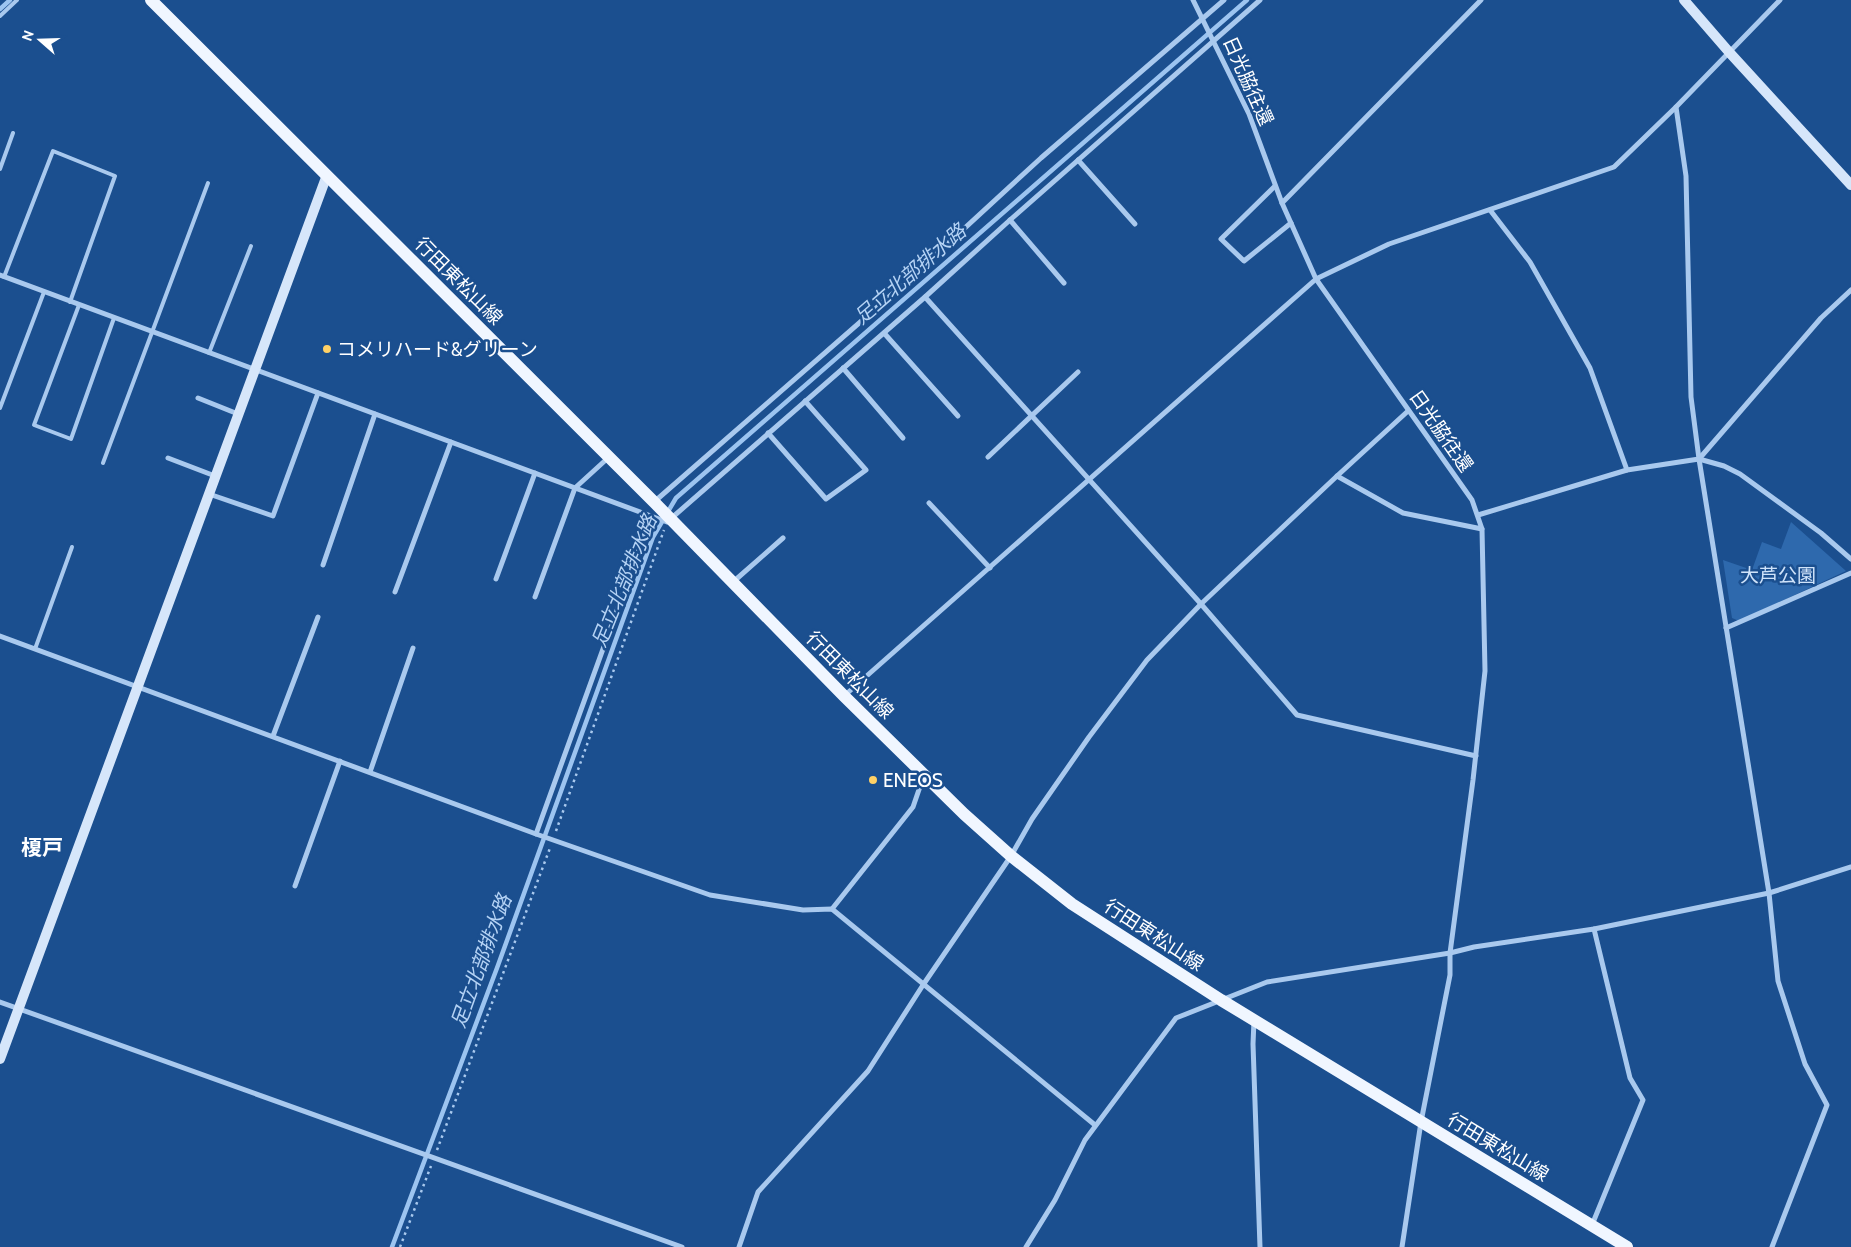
<svg xmlns="http://www.w3.org/2000/svg" width="1851" height="1247" font-family="Cabin,'Noto Sans JP',sans-serif">
  <style>
    .green { fill: #2e69ad }
    .lines { fill: none; stroke-linecap: round; stroke-linejoin: round }
    .stream { stroke: #9cc4f0; stroke-width: 4.5 }
    .path { stroke: #a9c9ee; stroke-width: 2.5; stroke-dasharray: 2.5 4; stroke-linecap: butt }
    .lane { stroke: #a9c9ee; stroke-width: 4 }
    .street { stroke: #a9c9ee; stroke-width: 5 }
    .secondary { stroke: #d6e6fa; stroke-width: 10 }
    .primary { stroke: #f0f6ff; stroke-width: 12 }
    .poi-dot { fill: #ffd166; stroke: #1b4f8f; stroke-width: 2 }
    .labels { text-anchor: middle; dominant-baseline: central; stroke-width: 5; stroke-linejoin: round; paint-order: stroke }
    .street-label { font-size: 19px; fill: #fff; stroke: #1b4f8f }
    .poi-label { font-size: 19px; fill: #fff; stroke: #1b4f8f; text-anchor: start }
    .park-label { font-size: 19px; fill: #cfe3fa; stroke: #1b4f8f }
    .water-label { font-size: 20px; font-style: italic; fill: #b5d3f5; stroke: #1b4f8f }
    .quarter-label { font-size: 21px; font-weight: bold; fill: #fff; stroke: #1b4f8f }
  </style>
  <rect width="100%" height="100%" fill="#1b4f8f"/>
  <polygon class="green" points="1791,522 1846,571 1739,621 1732,618 1723,560 1752,570 1762,542 1781,549"/>
  <g class="lines">
    <g class="stream">
      <polyline points="0,9 10,0"/>
      <polyline points="392,1247 497,968 653,537 676,498 1247,0"/>
    </g>
    <g class="path">
      <polyline points="556,831 664,530"/>
      <polyline points="437,1150 550,848"/>
      <polyline points="400,1247 431,1166"/>
    </g>
    <g class="lane">
      <polyline points="0,16 17,0"/>
      <polyline points="0,169 13,133"/>
      <polyline points="4,277 53,151 115,176 70,302"/>
      <polyline points="79,305 34,425 71,439 114,318"/>
      <polyline points="209,353 251,246"/>
      <polyline points="0,408 44,292"/>
      <polyline points="103,463 208,183"/>
      <polyline points="35,649 72,547"/>
    </g>
    <g class="street">
      <polyline points="1193,0 1249,114 1282,203 1316,279 1472,500 1482,529 1485,671 1473,780 1450,953 1450,975 1421,1122 1402,1247"/>
      <polyline points="1676,107 1686,176 1691,397 1699,459 1769,893 1778,981 1805,1064 1827,1105 1772,1247"/>
      <polyline points="1078,160 1135,224"/>
      <polyline points="1275,186 1221,239 1244,261 1291,223"/>
      <polyline points="1282,203 1481,0"/>
      <polyline points="1490,210 1530,262 1590,368 1627,470"/>
      <polyline points="1010,220 1064,283"/>
      <polyline points="0,275 667,522 925,297 1010,220 1260,0"/>
      <polyline points="925,297 1201,604 1297,715 1476,756"/>
      <polyline points="884,333 958,416"/>
      <polyline points="843,368 903,438"/>
      <polyline points="198,398 238,414"/>
      <polyline points="768,433 826,499 866,470 805,401"/>
      <polyline points="988,457 1078,372"/>
      <polyline points="168,458 215,476"/>
      <polyline points="1699,459 1821,318 1851,290"/>
      <polyline points="1337,476 1403,513 1482,529"/>
      <polyline points="209,494 273,516 318,393"/>
      <polyline points="654,502 905,283 1041,158 1224,0"/>
      <polyline points="929,503 990,568"/>
      <polyline points="1478,515 1627,470 1699,459 1724,466 1740,474 1821,533 1851,559"/>
      <polyline points="323,565 375,414"/>
      <polyline points="496,579 535,473"/>
      <polyline points="733,582 783,538"/>
      <polyline points="395,592 451,442"/>
      <polyline points="535,597 575,488 609,457"/>
      <polyline points="1726,628 1851,573"/>
      <polyline points="0,636 536,834 710,895 803,910 832,909 1095,1125"/>
      <polyline points="844,696 1316,279 1389,244 1614,167 1676,107 1780,0"/>
      <polyline points="273,736 318,617"/>
      <polyline points="370,772 413,648"/>
      <polyline points="536,834 645,533 644,513"/>
      <polyline points="295,886 340,761"/>
      <polyline points="832,909 913,807 924,775"/>
      <polyline points="0,1002 682,1247"/>
      <polyline points="1254,1020 1253,1044 1260,1247"/>
      <polyline points="1592,1225 1643,1100 1630,1078 1594,929"/>
      <polyline points="739,1247 758,1192 868,1071 923,985 1011,856 1032,819 1089,737 1147,660 1201,604 1337,476 1408,411"/>
      <polyline points="1026,1247 1055,1200 1085,1140 1176,1018 1267,982 1450,953 1474,947 1594,929 1769,893 1851,867"/>
    </g>
    <g class="secondary">
      <polyline points="1684,0 1729,52 1851,185"/>
      <polyline points="0,1059 327,175"/>
    </g>
    <polyline class="primary" points="151,0 654,502 844,696 964,814 1011,856 1072,904 1221,1000 1627,1247"/>
  </g>
  <g class="poi-dot">
    <circle cx="327" cy="349" r="5"/>
    <circle cx="873" cy="780" r="5"/>
  </g>
  <g class="labels">
    <g class="street-label">
      <text transform="translate(1248 81) rotate(66)">日光脇往還</text>
      <text transform="translate(459 281) rotate(45)">行田東松山線</text>
      <text transform="translate(1441 431) rotate(55)">日光脇往還</text>
      <text transform="translate(850 675) rotate(45)">行田東松山線</text>
      <text transform="translate(1154 935) rotate(33)">行田東松山線</text>
      <text transform="translate(1498 1147) rotate(31)">行田東松山線</text>
    </g>
    <g class="poi-label">
      <text x="337" y="349">コメリハード&amp;グリーン</text>
      <text x="883" y="780">ENEOS</text>
    </g>
    <g class="park-label">
      <text x="1778" y="575">大芦公園</text>
    </g>
    <g class="water-label">
      <text transform="translate(910 274) rotate(-41)">足立北部排水路</text>
      <text transform="translate(624 581) rotate(-68)">足立北部排水路</text>
      <text transform="translate(481 961) rotate(-70)">足立北部排水路</text>
    </g>
    <g class="quarter-label">
      <text x="42" y="847">榎戸</text>
    </g>
  </g>
  <g transform="translate(40 40) rotate(290)" stroke="#1b4f8f" stroke-width="4" paint-order="stroke">
  <path d="M0-4L9 19L0 12L-9 19Z" fill="#ffffff"/>
  <text y="-8" font-size="14" font-weight="bold" text-anchor="middle" fill="#ffffff">N</text>
  </g>
</svg>
